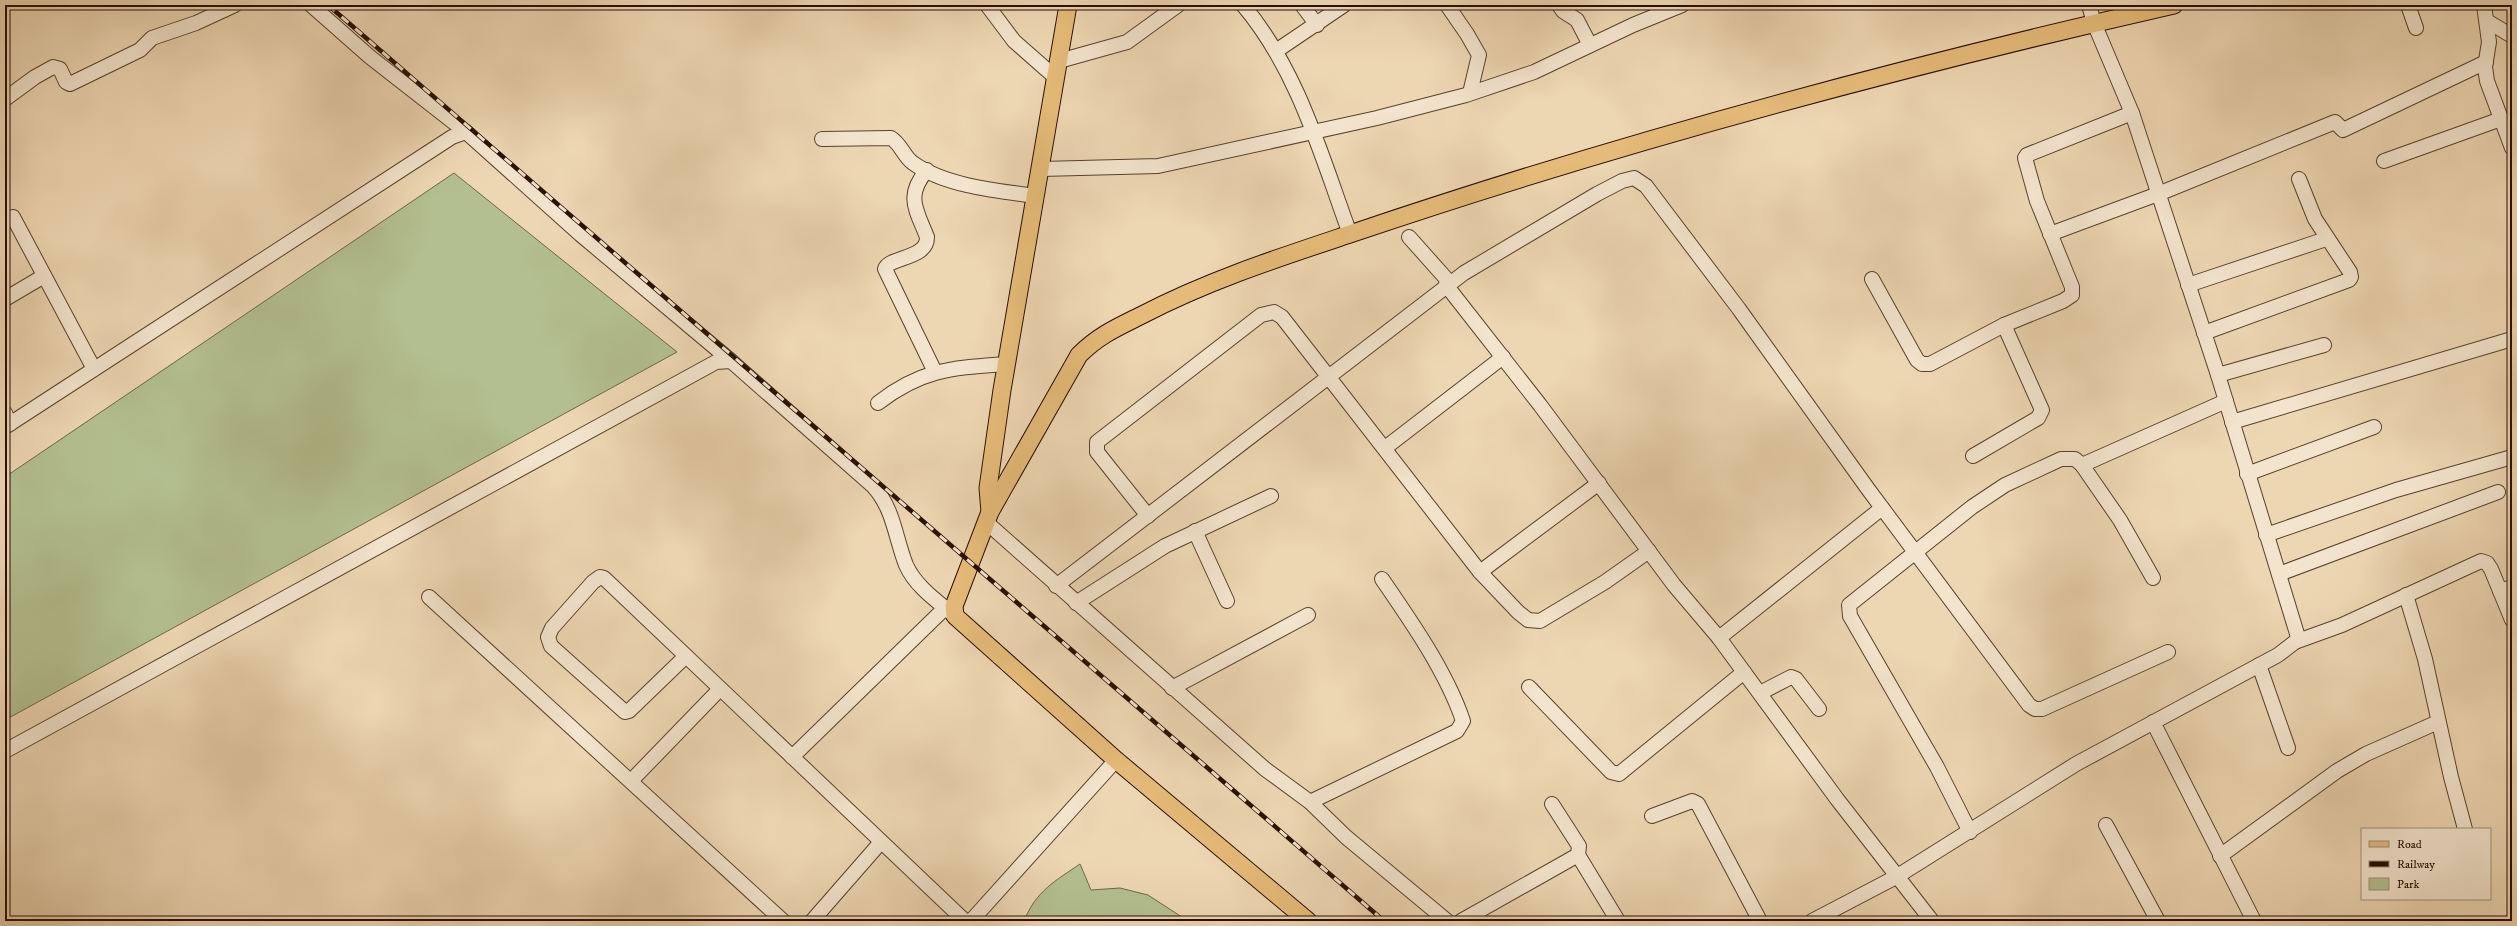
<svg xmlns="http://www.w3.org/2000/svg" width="2517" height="926" font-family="'IM FELL DW Pica',serif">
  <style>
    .green { fill: #b3bf90; stroke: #6e6748 }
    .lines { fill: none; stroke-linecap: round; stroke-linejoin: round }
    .minor-casing { stroke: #59412c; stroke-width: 16 }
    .major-casing { stroke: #280f00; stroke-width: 19 }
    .minor { stroke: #f3e4cd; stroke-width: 14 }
    .major { stroke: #e6bb79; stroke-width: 17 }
    .rail-casing { stroke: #280f00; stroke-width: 4.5 }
    .rail { stroke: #f3e4cd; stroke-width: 3; stroke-dasharray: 9; stroke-linecap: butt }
  </style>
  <rect width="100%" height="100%" fill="#edd6b2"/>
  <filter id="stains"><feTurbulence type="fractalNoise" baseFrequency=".005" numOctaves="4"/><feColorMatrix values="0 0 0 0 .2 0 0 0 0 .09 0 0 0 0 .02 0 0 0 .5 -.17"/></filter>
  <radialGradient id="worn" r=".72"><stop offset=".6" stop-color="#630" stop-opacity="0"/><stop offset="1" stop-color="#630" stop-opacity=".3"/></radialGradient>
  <g class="green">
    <polygon points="454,173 677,352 5,720 5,477"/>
    <path d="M1080,864l11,26 29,-2 28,7 40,26h-164c12,-30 31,-40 56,-57z"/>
  </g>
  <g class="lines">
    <g class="minor-casing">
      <g id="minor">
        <path d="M311,5l59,52 96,75 115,103 150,126 142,125c21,23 22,51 33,79 10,22 31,36 49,51"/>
        <polyline points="987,5 1014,41 1056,78"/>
        <path d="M1243,5c55,65 78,150 107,229"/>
        <polyline points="1302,5 1317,25"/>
        <polyline points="1447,5 1467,34 1479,55 1470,93"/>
        <polyline points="1559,5 1563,11 1577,20 1590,45"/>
        <polyline points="2408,5 2416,28"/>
        <polyline points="2484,5 2489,42 2485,67 2487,81 2512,148"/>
        <polyline points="2487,21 2512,36"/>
        <polyline points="1276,51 1344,5"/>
        <polyline points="1059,61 1127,42 1178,5"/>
        <polyline points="5,99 35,77 53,67 60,69 66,82 70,84 140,50 152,38 196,23 235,5"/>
        <path d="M822,139l69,-1c10,6 13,19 22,25 32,23 85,28 123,33"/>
        <polyline points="2384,161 2501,119"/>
        <polyline points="1041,169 1158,166 1377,118 1466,95 1534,72 1633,25 1682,5"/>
        <path d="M927,170c-22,26 -11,39 0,67 1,22 -39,20 -42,32l50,103"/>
        <polyline points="13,217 94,369"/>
        <polyline points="2050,234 2158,194 2335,122 2343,130 2486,62"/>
        <polyline points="1409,237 1450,283"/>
        <polyline points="1872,279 1917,360 1922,364 1930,364 2004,325 2063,301 2072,295 2072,287 2037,201 2025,158 2027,155 2132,113"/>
        <polyline points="1446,285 1540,405 1674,585 1719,638 1837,799 1932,921"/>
        <polyline points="2188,285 2326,239"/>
        <polyline points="5,299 44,276"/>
        <polyline points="2204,333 2349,280 2351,277 2350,272 2315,219 2299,179"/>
        <polyline points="2218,375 2324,345"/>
        <path d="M878,403c44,-34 74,-35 128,-39"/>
        <polyline points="5,413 10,424"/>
        <polyline points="2232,422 2512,339"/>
        <polyline points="5,427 452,137 466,132"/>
        <polyline points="1385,448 1503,357"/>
        <polyline points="1973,456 2038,418 2042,410 2004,325"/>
        <polyline points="2082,465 2226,401"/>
        <polyline points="2247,474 2374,427"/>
        <polyline points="1148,516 1097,452 1097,442 1261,315 1274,312 1282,317 1480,572 1518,612 1528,620 1540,621 1605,582 1649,551"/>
        <polyline points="986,522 1265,769 1310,802 1346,837 1447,921"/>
        <polyline points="1195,531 1227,601"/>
        <polyline points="2266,535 2396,490 2512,457"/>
        <polyline points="1480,572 1599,483"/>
        <polyline points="2279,574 2498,492"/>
        <polyline points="1056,586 1464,273 1597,194 1622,181 1634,178 1646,186 1739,309 1868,489 2029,705 2035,709 2042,709 2168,652"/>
        <polyline points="2500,591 2512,587"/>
        <polyline points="2406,595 2425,659 2451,777 2465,829"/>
        <polyline points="429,597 783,921"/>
        <polyline points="1076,603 1165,546 1271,496"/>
        <polyline points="1719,638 1882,508"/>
        <polyline points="2295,642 2342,625 2481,561 2487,563 2491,569 2512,620"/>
        <polyline points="686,656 629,711 625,712 551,646 548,637 552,628 593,582 600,577 604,578 965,921"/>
        <polyline points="2259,665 2288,748"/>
        <polyline points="1529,687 1611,772 1619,774 1744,672"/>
        <polyline points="1172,688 1308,615"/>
        <polyline points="1760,693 1791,677 1796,679 1819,709"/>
        <polyline points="2153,722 2254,921"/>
        <polyline points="5,751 716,362 731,361"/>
        <polyline points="792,757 945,608"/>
        <polyline points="631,781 720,689"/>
        <path d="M1310,802l147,-71 6,-10c-16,-48 -52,-100 -81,-142"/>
        <polyline points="1652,816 1692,801 1698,804 1760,921"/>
        <polyline points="2106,825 2158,921"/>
        <polyline points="1970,832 1937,767 1850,616 1849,605 1972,507 2005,485 2061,459 2075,459 2082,465 2120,520 2153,578"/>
        <polyline points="1578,855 1618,921"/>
        <polyline points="2220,856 2337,771 2366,754 2438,722"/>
        <polyline points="812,921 881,842"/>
        <polyline points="971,921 1116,760"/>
        <polyline points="1461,921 1578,855 1579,846 1552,804"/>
        <polyline points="1812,921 1896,877 2076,764 2278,655 2295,642 2298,637 2218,375 2132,113 2094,23 2089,5"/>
      </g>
    </g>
    <g class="major-casing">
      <g id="major">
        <polyline points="990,512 988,488 1002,390 1068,5"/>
        <path d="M1308,921l-192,-161 -161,-144 -1,-10 36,-94 89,-157c20,-20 39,-28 63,-40 67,-35 139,-58 211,-82 269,-91 544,-165 821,-228"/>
      </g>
    </g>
    <use href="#minor" class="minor"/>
    <use href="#major" class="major"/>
    <g class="rail-casing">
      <polyline id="rail" points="328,5 1384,921"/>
    </g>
    <use href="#rail" class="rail"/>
  </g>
  <rect width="2517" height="926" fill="none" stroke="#edd6b2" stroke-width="20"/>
  <rect x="6" y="6" width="2505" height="914" fill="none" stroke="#280f00" stroke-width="2"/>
  <rect x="10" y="10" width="2497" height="906" fill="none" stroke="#280f00"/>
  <rect x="2361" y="828" width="130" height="72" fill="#f3e4cd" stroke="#a28f7b"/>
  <rect x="2369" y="841" width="20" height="6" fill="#e6bb79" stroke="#a28f7b"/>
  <text x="2397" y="848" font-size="12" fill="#280f00">Road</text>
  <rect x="2369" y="861" width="20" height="6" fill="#280f00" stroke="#a28f7b"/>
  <text x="2397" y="868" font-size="12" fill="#280f00">Railway</text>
  <rect x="2369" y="878" width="20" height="12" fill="#b3bf90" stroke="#a28f7b"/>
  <text x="2397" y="888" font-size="12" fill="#280f00">Park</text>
  <rect width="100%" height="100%" filter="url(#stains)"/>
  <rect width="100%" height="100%" fill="url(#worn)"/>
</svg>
